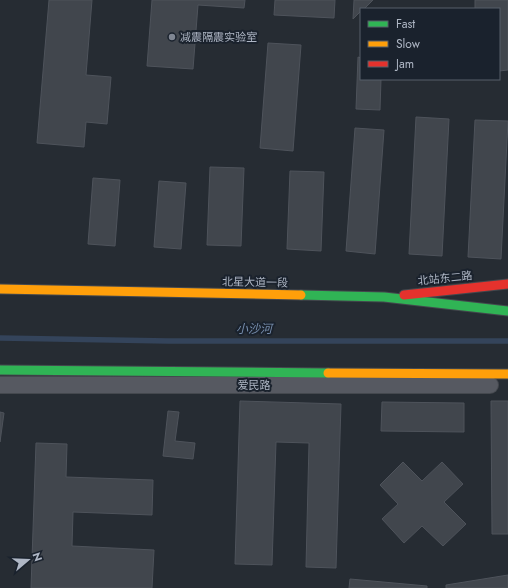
<svg xmlns="http://www.w3.org/2000/svg" width="508" height="588" font-family="Jost,'Noto Sans SC',sans-serif">
  <style>
    .lines { fill: none; stroke-linecap: round; stroke-linejoin: round }
    .stream { stroke: #34445b; stroke-width: 5.5 }
    .building { fill: #41464d; stroke: #4e535b }
    .street-casing { stroke: #44484e; stroke-width: 18 }
    .fast-casing { stroke: #44484e; stroke-width: 11 }
    .slow-casing { stroke: #44484e; stroke-width: 11 }
    .jam-casing { stroke: #44484e; stroke-width: 11 }
    .street { stroke: #565961; stroke-width: 16 }
    .fast { stroke: #30b455; stroke-width: 9 }
    .slow { stroke: #ff9f0a; stroke-width: 9 }
    .jam { stroke: #e5322d; stroke-width: 9 }
    .poi-dot { fill: #7f8692; stroke: #1a222d; stroke-width: 1.5 }
    .labels { text-anchor: middle; dominant-baseline: central; stroke-width: 4; stroke-linejoin: round; paint-order: stroke }
    .poi-label { font-size: 11px; fill: #afb7c5; stroke: #1a222d; text-anchor: start }
    .street-label { font-size: 11px; fill: #afb7c5; stroke: #1a222d }
    .water-label { font-size: 12px; font-style: italic; fill: #778ead; stroke: #1a222d }
  </style>
  <rect width="100%" height="100%" fill="#262c33"/>
  <g class="lines">
    <polyline class="stream" points="0,338 168,341 508,341"/>
  </g>
  <g class="building">
    <polygon points="49,0 92,0 86,75 111,77 107,124 86,122 84,147 37,143"/>
    <polygon points="152,0 245,0 244,8 198,5 193,69 147,66"/>
    <polygon points="275,0 335,0 334,18 274,15"/>
    <polygon points="354,0 373,0 364,9 361,9 361,11 353,19"/>
    <polygon points="475,0 508,0 508,70 499,71 499,9 475,9"/>
    <polygon points="268,43 301,45 293,151 260,148"/>
    <polygon points="358,57 361,58 361,79 381,79 380,110 356,109"/>
    <polygon points="416,117 449,119 442,256 409,254"/>
    <polygon points="475,120 508,121 501,259 468,257"/>
    <polygon points="355,128 384,130 375,254 346,251"/>
    <polygon points="210,167 244,168 241,246 207,245"/>
    <polygon points="290,171 324,172 321,251 287,249"/>
    <polygon points="93,178 120,180 115,246 88,244"/>
    <polygon points="159,181 186,183 181,249 154,247"/>
    <polygon points="240,401 341,404 336,568 306,567 309,443 276,442 272,565 235,564"/>
    <polygon points="491,401 508,401 508,534 492,534"/>
    <polygon points="382,402 464,403 464,432 381,431"/>
    <polygon points="168,411 179,412 175,441 195,443 193,459 163,456"/>
    <polygon points="0,412 4,413 0,442"/>
    <polygon points="36,443 67,444 66,477 153,480 152,515 73,512 72,546 154,550 152,588 31,588"/>
    <polygon points="403,462 422,481 442,462 463,484 444,502 466,524 443,546 422,526 404,543 382,519 398,504 380,485"/>
    <polygon points="508,575 508,588 446,588 446,585"/>
    <polygon points="350,579 427,586 427,588 349,588"/>
  </g>
  <g class="lines">
    <g class="street-casing">
      <polyline id="street" points="0,385 490,385"/>
    </g>
    <g class="fast-casing">
      <g id="fast">
        <polyline points="301,295 384,297 508,311"/>
        <polyline points="0,370 328,373"/>
      </g>
    </g>
    <g class="slow-casing">
      <g id="slow">
        <polyline points="0,289 301,295"/>
        <polyline points="328,373 508,374"/>
      </g>
    </g>
    <g class="jam-casing">
      <polyline id="jam" points="404,295 508,284"/>
    </g>
    <use href="#street" class="street"/>
    <use href="#fast" class="fast"/>
    <use href="#slow" class="slow"/>
    <use href="#jam" class="jam"/>
  </g>
  <circle class="poi-dot" cx="172" cy="37" r="4"/>
  <g class="labels">
    <g class="poi-label">
      <text x="180" y="37">减震隔震实验室</text>
    </g>
    <g class="street-label">
      <text transform="translate(445 278) rotate(-6)">北站东二路</text>
      <text transform="translate(255 282) rotate(1)">北星大道一段</text>
      <text x="254" y="385">爱民路</text>
    </g>
    <g class="water-label">
      <text x="254" y="329">小沙河</text>
    </g>
  </g>
  <rect x="360" y="8" width="140" height="72" fill="#1a222d" stroke="#565e6a"/>
  <rect x="368" y="21" width="20" height="6" fill="#30b455" stroke="#565e6a"/>
  <text x="396" y="28" font-size="12" fill="#afb7c5">Fast</text>
  <rect x="368" y="41" width="20" height="6" fill="#ff9f0a" stroke="#565e6a"/>
  <text x="396" y="48" font-size="12" fill="#afb7c5">Slow</text>
  <rect x="368" y="61" width="20" height="6" fill="#e5322d" stroke="#565e6a"/>
  <text x="396" y="68" font-size="12" fill="#afb7c5">Jam</text>
  <g transform="translate(28 560) rotate(71)" stroke="#1a222d" stroke-width="3" paint-order="stroke">
  <path d="M0-3L7 15L0 10L-7 15Z" fill="#afb7c5"/>
  <text y="-6" font-size="11" font-weight="bold" text-anchor="middle" fill="#afb7c5">N</text>
  </g>
</svg>
